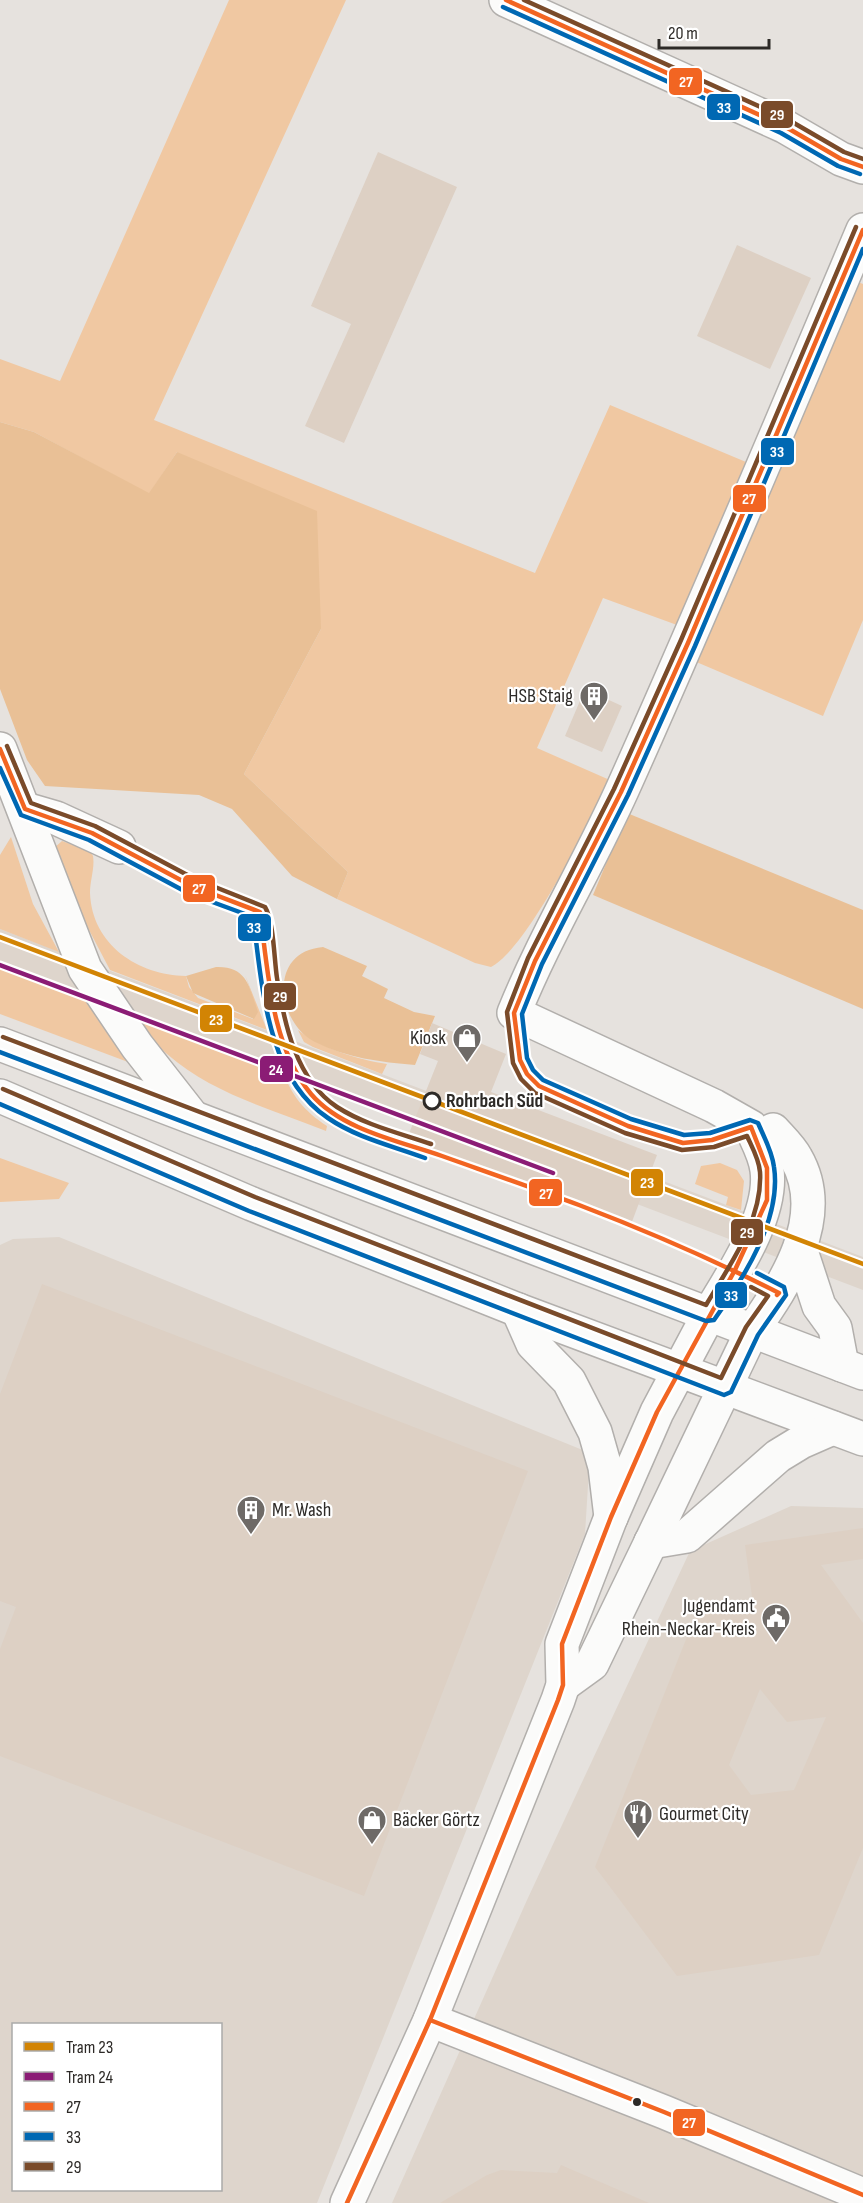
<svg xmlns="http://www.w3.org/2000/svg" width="863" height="2203" font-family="'Sofia Sans Condensed',sans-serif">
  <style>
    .built { fill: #ded5cc; fill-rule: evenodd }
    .green { fill: #f0c8a2 }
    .forest { fill: #e9c096 }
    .building { fill: #ddd0c4; fill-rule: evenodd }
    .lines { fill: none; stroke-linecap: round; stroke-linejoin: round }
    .street-casing { stroke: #b2afac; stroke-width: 36 }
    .secondary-casing { stroke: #b2afac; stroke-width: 36 }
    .street { stroke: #fbfbfa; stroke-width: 33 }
    .secondary { stroke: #fbfbfa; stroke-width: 33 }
    .bus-1-casing { stroke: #fff; stroke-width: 9 }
    .bus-2-casing { stroke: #fff; stroke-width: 9 }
    .bus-3-casing { stroke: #fff; stroke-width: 9 }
    .bus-1 { stroke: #f26522; stroke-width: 4.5 }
    .bus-2 { stroke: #0068b3; stroke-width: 4.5 }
    .bus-3 { stroke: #7a4b2a; stroke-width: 4.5 }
    .tram-1-casing { stroke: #fff; stroke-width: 9 }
    .tram-2-casing { stroke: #fff; stroke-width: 9 }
    .tram-1 { stroke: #d28404; stroke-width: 4.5 }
    .tram-2 { stroke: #8b1c75; stroke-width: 4.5 }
    .stop-dot { fill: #fff; stroke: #2d2a27; stroke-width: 3 }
    .bus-dot { fill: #2d2a27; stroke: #fff; stroke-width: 2 }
    .labels { text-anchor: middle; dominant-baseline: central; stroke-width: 4.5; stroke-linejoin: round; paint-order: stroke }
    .poi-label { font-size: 20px; fill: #2d2a27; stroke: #fff; text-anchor: end }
    .stop-label { font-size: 20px; font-weight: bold; fill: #2d2a27; stroke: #fff; text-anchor: start }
    .line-badge { stroke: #fff; stroke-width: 2 }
    .badge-label { font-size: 16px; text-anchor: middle; font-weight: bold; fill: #fff }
  </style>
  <rect width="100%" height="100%" fill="#e6e2de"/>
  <g class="built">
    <polygon points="0,929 863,1257 863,1290 0,962"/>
    <path d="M59,1237l531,216 -5,81 -268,669h-317v-958l13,-6zM14,2024h206v166h-206z"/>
    <polygon points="791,1506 863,1508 863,2203 392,2203 527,1900 690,1551"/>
  </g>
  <g class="green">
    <path d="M229,0h117l-192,420 381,153 75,-168 136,57 -69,163 -74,-27 -66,150 75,33c-24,42 -84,167 -121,186l-16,-4 -138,-64 11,-27 -104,-98 77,-145 -144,-177 -28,42 -115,-62 -34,-10v-63l60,22z"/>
    <polygon points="858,282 863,284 863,620 823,716 694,661"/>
    <polygon points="11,837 33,904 59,952 0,929 0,855"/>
    <path d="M62,841l28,10 3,5c2,12 -3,24 -3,37 2,52 48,82 96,83l3,11 9,11 55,21 -2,-27 -6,-17 22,55 -157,-60 -32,-61 -24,-61z"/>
    <polygon points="0,962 82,992 128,1062 0,1014"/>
    <path d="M136,1014l146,55c9,26 22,42 45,57l-1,5c-53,-21 -115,-38 -159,-77 -13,-11 -22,-26 -31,-40z"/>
    <path d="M298,1030c25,19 58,29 89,34l-5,10 -69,-27 -9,-5z"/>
    <polygon points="0,1158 69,1183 59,1199 0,1202"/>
    <polygon points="720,1163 737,1170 744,1181 741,1210 726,1205 728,1197 695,1184 701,1166"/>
  </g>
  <g class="forest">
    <polygon points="0,422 34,432 149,493 177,452 317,511 321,629 244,774 348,872 337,899 292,876 232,809 199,795 45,786 27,760 0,689"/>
    <polygon points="627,813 863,910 863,1009 593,895"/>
    <path d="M323,947l44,19 -5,10 26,13 -4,9 30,14 21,4 -20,49c-35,-3 -68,-7 -100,-23 -37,-18 -49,-90 8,-95z"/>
    <path d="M216,967c31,-1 33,19 42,45l-4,7 -61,-26 -7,-17z"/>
  </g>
  <g class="building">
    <polygon points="378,152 457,187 344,443 305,426 351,324 311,306"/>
    <polygon points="737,245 811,278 770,369 697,336"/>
    <polygon points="585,689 622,706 602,752 565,736"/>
    <polygon points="432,1023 506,1054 491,1092 657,1155 630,1227 406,1141 438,1061 420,1054"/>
    <polygon points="42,1284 528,1471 364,1896 0,1756 0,1649 16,1607 0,1601 0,1394"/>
    <path d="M863,1528v31l-42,6 42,58v225l-44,107 -142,21 -82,-109 102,-255 56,-8 -8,-59zM760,1689l27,33 39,-5 -32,73 -43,5 -22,-30z"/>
    <polygon points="561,2165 649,2203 440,2203 487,2175 501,2170 557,2173"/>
  </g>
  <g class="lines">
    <g class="street-casing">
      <g id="street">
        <polyline points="506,0 784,126 841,159 863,167"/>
        <polyline points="25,809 56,818 119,847"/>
        <polyline points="800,1248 819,1306 835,1328 842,1365"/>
        <path d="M709,1314c23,-39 64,-98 58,-144 -2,-16 -10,-29 -16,-43l-37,-21 -200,-93c31,-77 75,-149 109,-225 83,-185 161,-371 240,-558"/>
        <path d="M752,1331c33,-47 78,-114 44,-173 -6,-11 -15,-19 -23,-28"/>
        <polyline points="563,1685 592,1664 651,1542"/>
        <polyline points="430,2020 664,2112 863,2195"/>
        <polyline points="347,2203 430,2020 558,1700 563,1685 562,1644 611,1517"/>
      </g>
    </g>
    <g class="secondary-casing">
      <g id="secondary">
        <polyline points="0,749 85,969 137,1046 191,1115"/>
        <polyline points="0,1044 863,1373"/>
        <polyline points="0,1096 252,1204 518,1310 863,1439"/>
        <polyline points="518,1310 533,1344 569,1381 595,1432 605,1467 611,1517"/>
        <polyline points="612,1515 657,1412 709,1314"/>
        <polyline points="651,1542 752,1331"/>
        <polyline points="651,1542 687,1536 778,1456 801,1442 833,1428"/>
      </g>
    </g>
    <use href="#street" class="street"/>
    <use href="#secondary" class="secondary"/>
    <g class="bus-1-casing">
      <g id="bus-1">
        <polyline points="506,0 784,126 841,159 863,167"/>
        <path d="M0,749l25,60 67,24 100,53 68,26c8,59 11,134 51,182 31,36 88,47 131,62 45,16 91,32 137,49 68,26 135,55 200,88l-2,2"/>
        <polyline points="430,2020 664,2112 863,2195"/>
        <polyline points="347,2203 430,2020 558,1700 563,1685 562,1644 611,1517 657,1412 735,1270 767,1200 767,1168 751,1127 712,1140 683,1143 628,1126 539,1086 527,1074 520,1060 514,1013 535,961 621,792 688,643 863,230"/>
      </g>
    </g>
    <g class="bus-2-casing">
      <g id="bus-2">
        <polyline points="503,7 781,133 838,166 860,174"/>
        <path d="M0,768l21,47 68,25 99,53 65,24c9,66 13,160 75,201 29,20 65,28 97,40"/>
        <path d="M0,1052l706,269 8,-1c29,-41 68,-101 60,-153 -2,-16 -10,-30 -16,-44l-8,-3 -40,13 -26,2 -53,-16 -88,-39 -10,-10 -6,-12 -5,-44 20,-50 86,-169 67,-149 168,-397"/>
        <polyline points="0,1104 249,1211 724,1395 731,1392 758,1335 786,1295 784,1287 757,1273"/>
      </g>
    </g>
    <g class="bus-3-casing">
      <g id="bus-3">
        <polyline points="524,0 787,119 844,152 863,159"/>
        <path d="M7,746l24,57 64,23 100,53 70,28c9,15 9,52 12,71 7,45 19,102 60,129 28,18 62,26 94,37"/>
        <path d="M3,1037l703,268c23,-39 57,-85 54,-133 -1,-13 -8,-25 -13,-36l-33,11 -32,3 -57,-17 -90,-40 -14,-14 -8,-16 -6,-51 21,-54 86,-169 67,-149 175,-413"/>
        <polyline points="3,1089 255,1197 721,1378 746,1327 768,1296 751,1287"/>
      </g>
    </g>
    <use href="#bus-1" class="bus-1"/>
    <use href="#bus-2" class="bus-2"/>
    <use href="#bus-3" class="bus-3"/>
    <g class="tram-1-casing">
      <polyline id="tram-1" points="0,937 863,1264"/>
    </g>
    <g class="tram-2-casing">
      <polyline id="tram-2" points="0,965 553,1173"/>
    </g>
    <use href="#tram-1" class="tram-1"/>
    <use href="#tram-2" class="tram-2"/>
  </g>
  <defs>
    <g id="building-pin" transform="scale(1.5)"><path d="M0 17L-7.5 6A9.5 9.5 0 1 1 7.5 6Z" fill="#6e6a67" stroke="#fff"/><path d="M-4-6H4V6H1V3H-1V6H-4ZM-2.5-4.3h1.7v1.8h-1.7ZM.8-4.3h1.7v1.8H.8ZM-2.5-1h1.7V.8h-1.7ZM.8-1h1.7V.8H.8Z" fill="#fff"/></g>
    <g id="shop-pin" transform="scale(1.5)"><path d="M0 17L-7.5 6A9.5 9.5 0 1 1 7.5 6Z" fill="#6e6a67" stroke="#fff"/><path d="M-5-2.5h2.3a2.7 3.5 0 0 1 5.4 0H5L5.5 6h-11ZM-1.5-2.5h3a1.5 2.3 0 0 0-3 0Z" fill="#fff"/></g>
    <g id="civic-pin" transform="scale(1.5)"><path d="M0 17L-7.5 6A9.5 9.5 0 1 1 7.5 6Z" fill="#6e6a67" stroke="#fff"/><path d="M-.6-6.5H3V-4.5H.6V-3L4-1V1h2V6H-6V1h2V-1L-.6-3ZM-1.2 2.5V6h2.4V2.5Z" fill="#fff"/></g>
    <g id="restaurant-pin" transform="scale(1.5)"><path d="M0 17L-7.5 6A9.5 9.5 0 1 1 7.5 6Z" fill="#6e6a67" stroke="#fff"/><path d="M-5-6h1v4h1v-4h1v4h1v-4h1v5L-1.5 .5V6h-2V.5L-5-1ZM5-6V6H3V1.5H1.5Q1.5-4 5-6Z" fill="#fff"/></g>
  </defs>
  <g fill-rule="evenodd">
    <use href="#building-pin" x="594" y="696"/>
    <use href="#shop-pin" x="467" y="1038"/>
    <use href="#building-pin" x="251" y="1510"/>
    <use href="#civic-pin" x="776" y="1618"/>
    <use href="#restaurant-pin" x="638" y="1814"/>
    <use href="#shop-pin" x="372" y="1820"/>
  </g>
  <circle class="stop-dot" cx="432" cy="1101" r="8"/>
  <circle class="bus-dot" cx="637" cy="2102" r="5"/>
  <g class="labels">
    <g class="poi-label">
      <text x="573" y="696">HSB Staig</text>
      <text x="446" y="1038">Kiosk</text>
      <text x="272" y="1510" text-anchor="start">Mr. Wash</text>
      <text x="755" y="1606">Jugendamt<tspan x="755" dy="23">Rhein-Neckar-Kreis</tspan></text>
      <text x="659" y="1814" text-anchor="start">Gourmet City</text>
      <text x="393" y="1820" text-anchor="start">Bäcker Görtz</text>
    </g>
    <g class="stop-label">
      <text x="446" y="1101">Rohrbach Süd</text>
    </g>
  </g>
  <g class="line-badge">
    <rect x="668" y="67" width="35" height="29" rx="6" fill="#f26522"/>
    <rect x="706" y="93" width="35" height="28" rx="6" fill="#0068b3"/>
    <rect x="760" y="100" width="34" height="29" rx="6" fill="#7a4b2a"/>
    <rect x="760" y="437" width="35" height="29" rx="6" fill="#0068b3"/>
    <rect x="732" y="484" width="35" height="29" rx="6" fill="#f26522"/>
    <rect x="182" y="874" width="34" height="29" rx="6" fill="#f26522"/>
    <rect x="237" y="913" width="35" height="29" rx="6" fill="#0068b3"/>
    <rect x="263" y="982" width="34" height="29" rx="6" fill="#7a4b2a"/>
    <rect x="199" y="1004" width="34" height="29" rx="6" fill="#d28404"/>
    <rect x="259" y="1055" width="35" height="28" rx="6" fill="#8b1c75"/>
    <rect x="630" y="1168" width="34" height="29" rx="6" fill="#d28404"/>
    <rect x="528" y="1178" width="35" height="29" rx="6" fill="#f26522"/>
    <rect x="730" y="1218" width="34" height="28" rx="6" fill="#7a4b2a"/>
    <rect x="714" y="1281" width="34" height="28" rx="6" fill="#0068b3"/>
    <rect x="672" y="2108" width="34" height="29" rx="6" fill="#f26522"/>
  </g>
  <g class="badge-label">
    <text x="686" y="87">27</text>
    <text x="724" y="113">33</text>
    <text x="777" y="120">29</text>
    <text x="777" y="457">33</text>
    <text x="749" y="504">27</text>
    <text x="199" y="894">27</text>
    <text x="254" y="933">33</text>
    <text x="280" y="1002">29</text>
    <text x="216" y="1025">23</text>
    <text x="276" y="1075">24</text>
    <text x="647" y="1188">23</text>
    <text x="546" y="1199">27</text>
    <text x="747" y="1238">29</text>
    <text x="731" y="1301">33</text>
    <text x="689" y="2128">27</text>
  </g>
  <rect x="12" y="2023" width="210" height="168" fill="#ffffff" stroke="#abaaa9" stroke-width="1.5"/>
  <rect x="24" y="2042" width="30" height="9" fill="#d28404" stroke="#abaaa9" stroke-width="1.5"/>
  <text x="66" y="2053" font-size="18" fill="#2d2a27">Tram 23</text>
  <rect x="24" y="2072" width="30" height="9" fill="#8b1c75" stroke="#abaaa9" stroke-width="1.5"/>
  <text x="66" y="2083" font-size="18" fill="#2d2a27">Tram 24</text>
  <rect x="24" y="2102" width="30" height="9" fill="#f26522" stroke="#abaaa9" stroke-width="1.5"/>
  <text x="66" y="2113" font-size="18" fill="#2d2a27">27</text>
  <rect x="24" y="2132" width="30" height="9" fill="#0068b3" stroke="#abaaa9" stroke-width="1.5"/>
  <text x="66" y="2143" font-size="18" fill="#2d2a27">33</text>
  <rect x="24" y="2162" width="30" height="9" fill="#7a4b2a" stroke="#abaaa9" stroke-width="1.5"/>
  <text x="66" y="2173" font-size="18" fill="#2d2a27">29</text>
  <path d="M659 39v9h110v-9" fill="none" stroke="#2d2a27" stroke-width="3"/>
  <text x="668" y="39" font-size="18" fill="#2d2a27" stroke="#ffffff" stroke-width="4.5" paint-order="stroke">20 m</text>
</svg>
